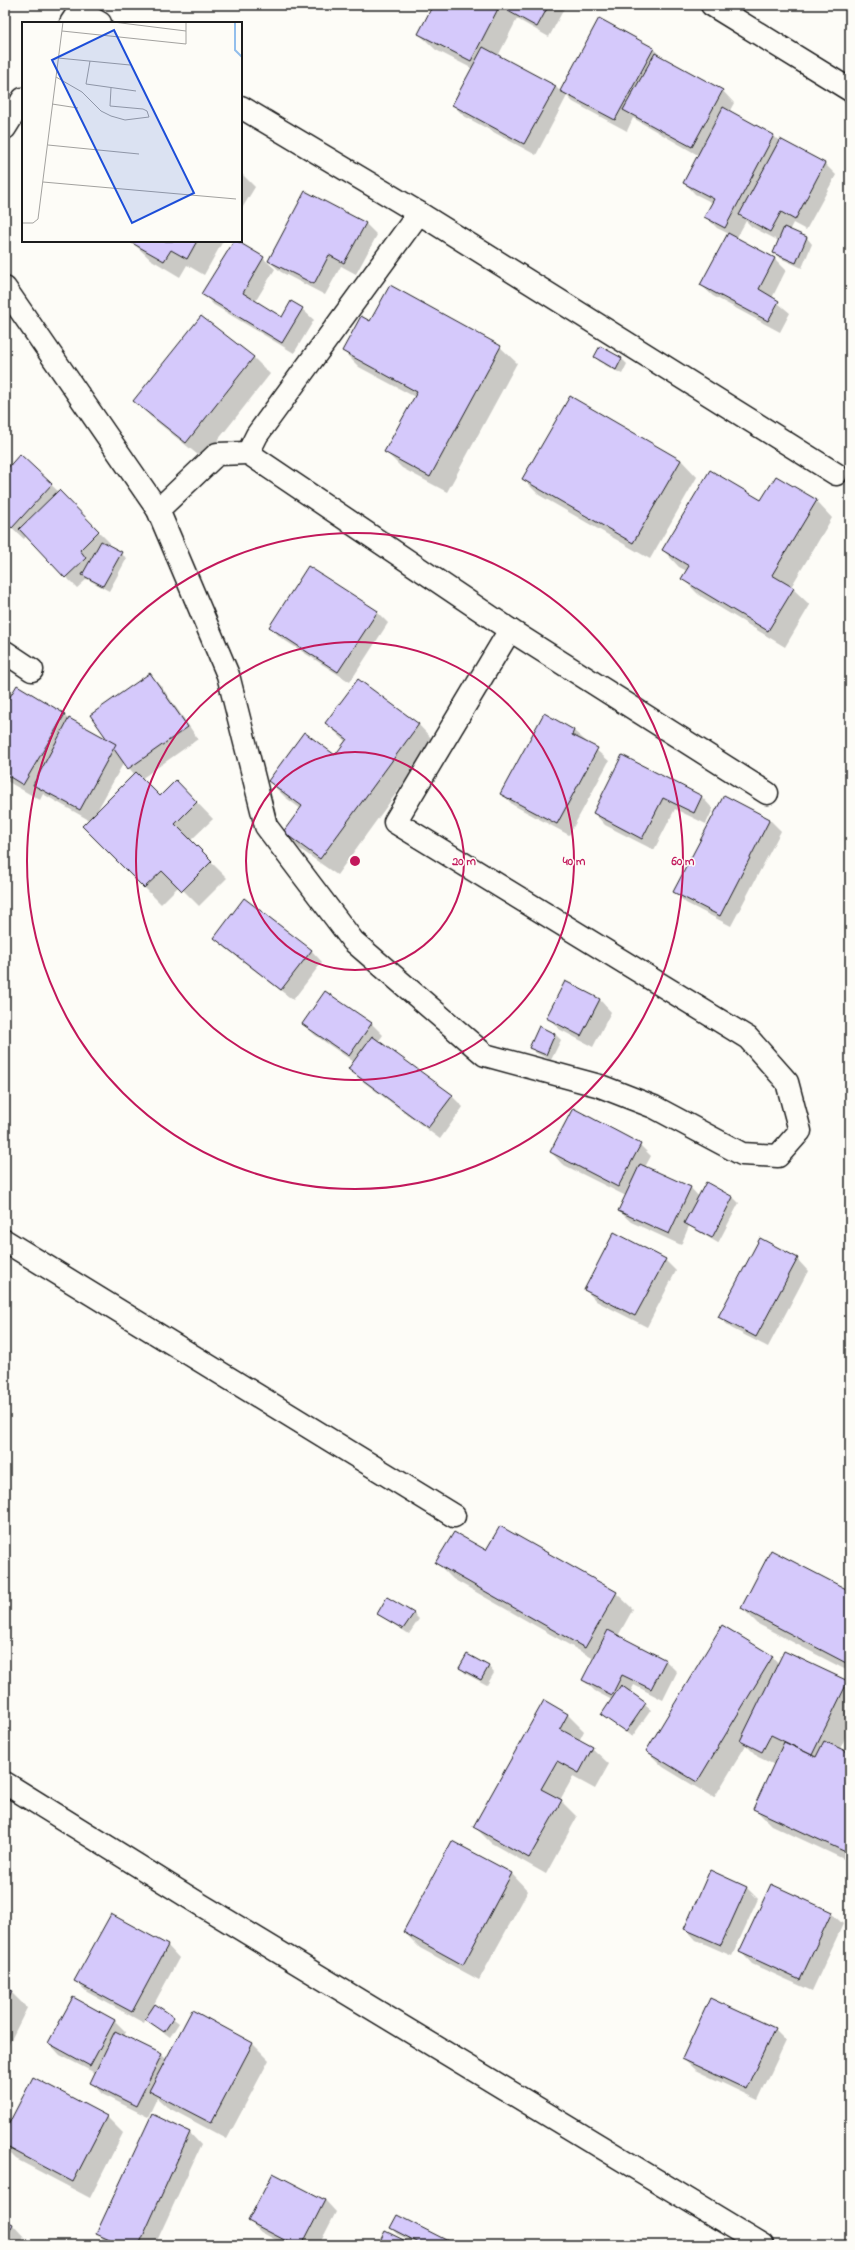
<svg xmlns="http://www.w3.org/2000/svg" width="855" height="2250" font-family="'Indie Flower',sans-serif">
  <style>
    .shadow { fill: #0003; fill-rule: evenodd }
    .building { fill: #d5c9fb; stroke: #1c1c1c }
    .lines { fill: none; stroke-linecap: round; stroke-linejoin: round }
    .street-casing { stroke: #1c1c1c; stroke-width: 25 }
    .secondary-casing { stroke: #1c1c1c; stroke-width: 25 }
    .street { stroke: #fdfcf7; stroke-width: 22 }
    .secondary { stroke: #fdfcf7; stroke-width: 22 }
    .ring { fill: none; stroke: #c2185b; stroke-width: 2 }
    .inset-river { fill: none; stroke: #93bfec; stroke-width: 2 }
    .inset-road { fill: none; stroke: #a3a29f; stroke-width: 1 }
    .view { fill: #1d4ed8; fill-opacity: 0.15; stroke: #1d4ed8; stroke-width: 2 }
    .inset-edge { fill: none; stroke: #1c1c1c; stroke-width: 2 }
    .centre { fill: #c2185b; stroke: #fdfcf7; stroke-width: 2 }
    .ring-label { font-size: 12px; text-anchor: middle; font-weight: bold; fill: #c2185b; stroke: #fdfcf7; stroke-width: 3; stroke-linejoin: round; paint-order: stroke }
  </style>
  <rect width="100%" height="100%" fill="#fdfcf7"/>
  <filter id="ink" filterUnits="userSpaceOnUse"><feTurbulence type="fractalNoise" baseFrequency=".025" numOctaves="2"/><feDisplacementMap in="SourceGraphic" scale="8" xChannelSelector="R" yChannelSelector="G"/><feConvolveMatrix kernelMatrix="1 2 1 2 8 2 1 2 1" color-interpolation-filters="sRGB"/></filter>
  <g filter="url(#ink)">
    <g class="shadow">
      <polygon points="434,5 566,5 549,37 517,19 498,56 555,86 561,92 599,20 653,48 663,59 723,91 734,103 729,112 774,136 780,142 825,164 836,175 806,230 793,223 789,231 807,238 812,244 802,268 780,258 774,253 779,241 752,227 746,221 736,239 775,259 786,270 772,298 790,313 780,332 713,296 701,285 729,234 717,228 706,217 713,203 695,194 684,182 698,155 633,118 627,131 573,102 567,96 536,155 464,116 453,105 473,69 436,50 419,34"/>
      <polygon points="241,173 255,187 241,210"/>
      <polygon points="365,223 377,235 356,274 341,266 325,295 281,272 269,261"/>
      <polygon points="134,241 223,241 204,275 187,265 180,277 150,259 133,243"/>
      <polygon points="235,241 263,258 275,269 255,302 282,318 302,309 314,320 294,353 214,305 203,294"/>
      <polygon points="201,317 254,358 270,374 203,459 151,417 135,401"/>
      <polygon points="371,322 500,347 517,363 447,492 402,468 385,451 415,397 359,367 343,351"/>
      <polygon points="595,357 622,359 627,364 622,374 601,363"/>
      <polygon points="20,456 59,492 110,543 108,545 127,558 109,591 87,579 77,588 26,536 24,539 5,521 5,472"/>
      <polygon points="681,460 697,477 650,559 539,495 523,479"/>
      <polygon points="816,501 832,518 791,587 810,605 785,647 699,595 683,579 687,571 679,567 663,550 761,502"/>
      <polygon points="377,612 388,623 350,682 281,638 270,627"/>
      <path d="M150,674l11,12 37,53 -57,40 19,18 16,-16 37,38 -23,22 37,37 -28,28 -20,-20 -18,18 -78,-78 6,-6 -46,-26 -3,6 -35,-20v-73l59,8 5,5 41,21zM124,762l11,13 -38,36z"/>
      <polygon points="544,714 574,731 609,761 569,835 513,805 502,794"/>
      <polygon points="326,723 418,724 434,741 337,875 300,849 284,832 301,809 285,797 269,781 336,756 346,742"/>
      <polygon points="622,757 702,797 713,809 706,824 675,809 654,850 605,825 594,813"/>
      <polygon points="770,820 781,831 731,926 686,903 674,892"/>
      <polygon points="215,938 311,950 322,962 293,1000 227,949"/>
      <polygon points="566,982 600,1000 611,1012 593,1047 559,1029 548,1017"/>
      <polygon points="326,992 372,1024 383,1035 378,1042 452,1096 463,1107 440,1139 361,1080 349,1069 354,1062 315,1035 303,1024"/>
      <polygon points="539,1027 555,1034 561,1040 551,1060 536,1053 530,1047"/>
      <polygon points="640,1145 651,1156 645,1167 690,1187 699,1197 706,1184 733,1197 739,1203 718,1243 689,1226 681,1245 631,1222 619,1211 626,1196 562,1164 551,1152"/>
      <polygon points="797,1259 808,1271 768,1347 731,1328 719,1317"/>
      <polygon points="665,1260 676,1271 647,1327 596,1301 585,1289"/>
      <polygon points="486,1551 616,1593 633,1609 618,1636 666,1661 677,1672 663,1700 634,1685 630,1693 651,1710 632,1737 602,1714 612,1700 595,1691 583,1680 594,1659 453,1579 437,1563"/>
      <polygon points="850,1592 850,1672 758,1624 742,1608"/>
      <polygon points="413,1613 419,1619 409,1634 378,1614"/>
      <polygon points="722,1627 773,1657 779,1664 785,1652 850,1685 850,1727 840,1749 850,1754 850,1862 771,1825 754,1808 775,1765 758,1757 746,1745 714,1798 663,1767 647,1751"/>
      <polygon points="468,1656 489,1667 494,1673 487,1685 466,1674 461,1668"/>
      <polygon points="544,1702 568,1715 584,1731 579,1741 592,1748 609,1764 595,1789 573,1777 560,1800 577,1817 546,1874 491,1843 474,1826"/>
      <polygon points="452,1842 512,1874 528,1891 479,1980 420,1948 404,1932"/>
      <polygon points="746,1887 758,1899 732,1956 696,1940 685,1928"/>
      <polygon points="831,1913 843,1924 812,1991 752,1964 741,1952"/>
      <polygon points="111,1915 168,1946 179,1958 154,2004 179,2023 170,2037 146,2019 144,2023 87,1992 75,1981"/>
      <polygon points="5,1989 11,1992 27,2008 6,2050"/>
      <polygon points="73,1999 115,2021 126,2032 124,2036 162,2055 167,2060 192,2012 253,2044 269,2060 227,2139 167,2107 157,2098 148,2117 102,2094 91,2082 95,2073 60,2055 49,2043"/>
      <polygon points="774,2029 786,2041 758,2100 695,2070 683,2059"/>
      <polygon points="33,2079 107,2117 123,2133 90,2198 16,2159 5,2148 5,2133"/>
      <polygon points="152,2115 190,2133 201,2145 155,2245 109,2245 97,2233"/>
      <polygon points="273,2174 325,2200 336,2212 319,2245 285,2245 261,2232 249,2221"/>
      <polygon points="5,2221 13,2225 24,2237 20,2245 5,2245"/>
      <polygon points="391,2228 454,2245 419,2245 397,2234"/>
    </g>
    <g class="building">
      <polygon points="433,5 500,5 471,61 418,34"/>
      <polygon points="511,5 549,5 537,27 508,11"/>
      <polygon points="599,18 654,48 615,120 560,91"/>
      <polygon points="483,47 556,86 524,144 452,105"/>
      <polygon points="655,53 723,90 692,147 623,110"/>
      <polygon points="723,107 774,135 725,228 704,217 714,199 683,183"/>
      <polygon points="780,139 825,163 795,220 781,212 770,232 739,215"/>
      <polygon points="305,191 366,223 344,263 329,255 314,284 268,261"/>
      <polygon points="784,227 807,237 796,263 773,253"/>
      <polygon points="728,233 775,258 759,289 779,301 768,321 700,285"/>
      <polygon points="133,241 197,241 187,259 171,250 164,261 132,243"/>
      <polygon points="234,241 237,241 264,257 243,293 282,317 291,301 303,308 282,343 201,294"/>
      <polygon points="390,285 501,346 430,477 384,452 417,392 342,351 361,316 370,321"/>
      <polygon points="201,316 254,357 186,443 133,401"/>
      <polygon points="600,346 622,358 616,370 594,357"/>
      <polygon points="570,396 681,460 633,543 522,479"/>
      <polygon points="20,454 52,484 12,528 5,522 5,471"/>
      <polygon points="710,470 761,500 776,476 817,500 772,575 794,588 768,631 681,579 689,566 662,550"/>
      <polygon points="59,490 99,531 80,550 86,558 65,578 19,529"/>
      <polygon points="101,541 122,552 103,586 82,575"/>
      <polygon points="308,566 378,611 338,672 269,627"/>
      <polygon points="150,673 188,727 128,769 90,715"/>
      <polygon points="358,679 419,724 320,859 283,832 302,806 268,781 304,732 335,755 347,739 325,723"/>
      <polygon points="17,685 65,714 23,785 5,774 5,705"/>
      <polygon points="544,713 574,730 572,735 598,748 557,824 500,794"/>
      <polygon points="69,718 116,744 80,810 33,785"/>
      <polygon points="622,755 702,796 694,813 663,798 642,839 593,813"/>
      <polygon points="136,772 160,796 176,780 197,802 175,824 212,861 182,891 162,871 144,888 82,826"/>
      <polygon points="724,795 770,819 720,916 673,892"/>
      <polygon points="244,898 312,950 281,990 214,938"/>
      <polygon points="565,981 600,999 581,1036 546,1018"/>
      <polygon points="325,991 372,1023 349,1056 302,1024"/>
      <polygon points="539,1026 555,1034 546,1055 529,1048"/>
      <polygon points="372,1036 453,1095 428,1128 348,1069"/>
      <polygon points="573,1108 641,1144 618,1187 550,1152"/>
      <polygon points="640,1164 691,1187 669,1234 618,1211"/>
      <polygon points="706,1182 733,1197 712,1238 684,1223"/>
      <polygon points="614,1232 666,1259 635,1316 584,1290"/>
      <polygon points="760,1238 798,1258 756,1337 718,1317"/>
      <polygon points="500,1526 617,1592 585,1648 435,1563 454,1532 486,1550"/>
      <polygon points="771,1550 850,1591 850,1665 741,1608"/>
      <polygon points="387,1597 414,1613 403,1629 377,1614"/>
      <polygon points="722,1625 773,1656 697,1782 646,1751"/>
      <polygon points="608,1630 666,1660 651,1689 622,1675 612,1695 582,1680"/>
      <polygon points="784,1651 848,1681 812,1755 771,1735 762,1752 740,1741"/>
      <polygon points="467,1654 489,1666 481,1680 459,1668"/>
      <polygon points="621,1685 646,1703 626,1732 601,1715"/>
      <polygon points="544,1700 568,1714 560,1729 593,1747 579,1773 557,1761 541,1789 562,1800 529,1858 473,1827"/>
      <polygon points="824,1741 850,1753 850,1854 753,1809 784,1742 816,1757"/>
      <polygon points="452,1841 512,1873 463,1965 403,1932"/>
      <polygon points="710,1870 747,1887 721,1945 684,1929"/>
      <polygon points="771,1884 832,1912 800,1980 739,1952"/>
      <polygon points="111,1914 168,1945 132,2012 74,1981"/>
      <polygon points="5,1988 12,1991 5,2005"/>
      <polygon points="73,1997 115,2020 90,2066 48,2043"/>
      <polygon points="710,1998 775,2028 746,2089 682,2059"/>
      <polygon points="155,2004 174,2017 164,2032 145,2019"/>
      <polygon points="192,2010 253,2043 211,2123 149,2091"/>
      <polygon points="115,2031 162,2054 136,2106 90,2083"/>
      <polygon points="33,2077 107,2116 73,2182 5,2146 5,2131"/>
      <polygon points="152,2114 190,2132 139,2245 121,2245 96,2234"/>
      <polygon points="273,2173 325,2200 302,2245 294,2245 248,2221"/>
      <polygon points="397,2215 456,2245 423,2245 390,2228"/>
      <polygon points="5,2220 13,2224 5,2241"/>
      <polygon points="385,2231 414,2245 378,2245"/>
    </g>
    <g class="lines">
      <g class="street-casing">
        <g id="street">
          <polyline points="712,5 850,90"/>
          <polyline points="79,11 100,23"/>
          <polyline points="241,107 419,213 836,474"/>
          <polyline points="419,213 257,435 248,453 510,630 767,793"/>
          <polyline points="5,288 158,510 228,675 266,826 353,941 485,1055 600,1086 654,1107 742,1154 778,1156 800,1131 787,1082 748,1038 395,822 510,630"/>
          <polyline points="158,510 217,454 248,453"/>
          <polyline points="5,652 32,670"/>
          <polyline points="5,1241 454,1516"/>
          <polyline points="5,1783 198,1903 763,2245"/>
        </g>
      </g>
      <g class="secondary-casing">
        <g id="secondary">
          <polyline points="71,23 83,5"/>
          <polyline points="5,128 23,99"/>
        </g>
      </g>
      <use href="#street" class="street"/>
      <use href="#secondary" class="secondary"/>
    </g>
  </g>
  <g class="ring">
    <circle cx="355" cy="861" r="109"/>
    <circle cx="355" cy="861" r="219"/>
    <circle cx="355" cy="861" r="328"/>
  </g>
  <g transform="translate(22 22)">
    <rect width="220" height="220" fill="#fdfcf7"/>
    <path class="inset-river" d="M213,0v28l7,7"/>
    <path class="inset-road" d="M91,0l73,9M40,9l124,13v-22M36,36l72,7M68,39l-4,23 50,7M34,55l26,15 19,19 10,5 14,4 24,-3 -2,-6 -4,-2 -33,-3 1,-18M30,82l26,4M26,123l91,9M21,160l193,17M0,201h11l5,-4 25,-197"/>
    <path class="view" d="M92,8l80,163 -62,30 -80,-163z"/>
    <rect width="220" height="220" class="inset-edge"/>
  </g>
  <circle cx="355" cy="861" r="6" class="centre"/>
  <g class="ring-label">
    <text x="464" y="865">20 m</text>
    <text x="574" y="865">40 m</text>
    <text x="683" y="865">60 m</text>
  </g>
  <rect width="855" height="2250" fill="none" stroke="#fdfcf7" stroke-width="20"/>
  <rect x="10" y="10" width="835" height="2230" fill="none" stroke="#1c1c1c" stroke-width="1.5" filter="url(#ink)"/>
</svg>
